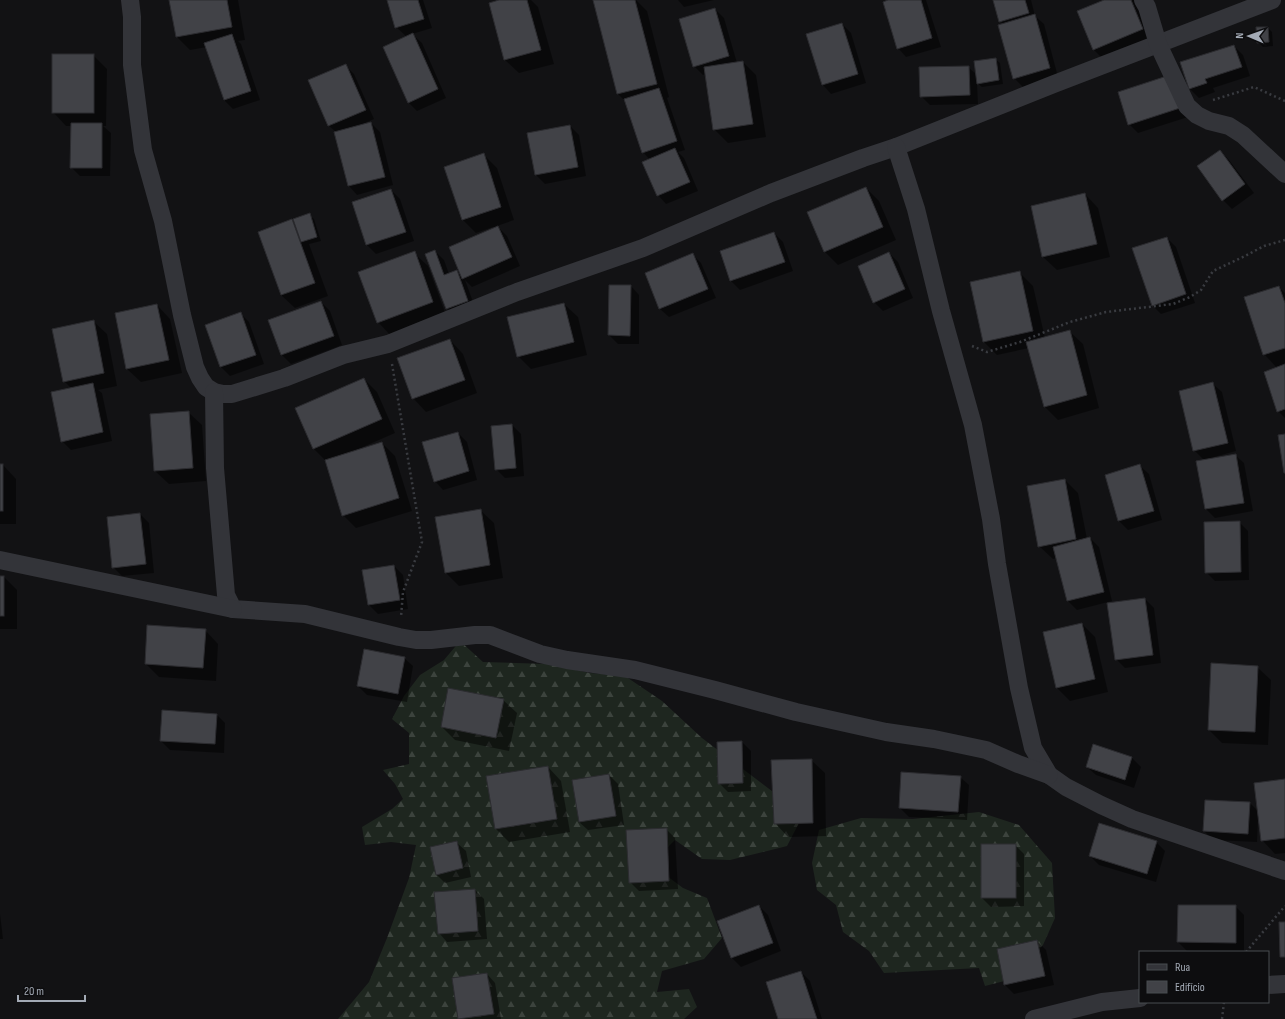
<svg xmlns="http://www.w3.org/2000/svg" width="1285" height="1019" font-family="'Sofia Sans Condensed',sans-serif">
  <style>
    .forest { fill: url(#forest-firs) }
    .shadow { fill: #0007 }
    .building { fill: #414247; stroke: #2c2c30 }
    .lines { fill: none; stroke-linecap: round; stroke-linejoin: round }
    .path { stroke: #393b40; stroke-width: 2.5; stroke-dasharray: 2 3; stroke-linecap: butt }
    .street { stroke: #333439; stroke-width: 18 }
  </style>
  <defs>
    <pattern id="forest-firs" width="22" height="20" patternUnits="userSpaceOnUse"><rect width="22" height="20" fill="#1e261f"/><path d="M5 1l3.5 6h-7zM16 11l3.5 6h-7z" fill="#3c433d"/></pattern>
  </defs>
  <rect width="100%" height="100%" fill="#121214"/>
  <g class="forest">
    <polygon points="460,641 483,662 547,664 590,673 625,676 662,701 702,738 785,801 799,823 787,846 730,860 702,859 675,840 651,864 683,888 707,898 722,938 704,959 662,971 657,992 689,989 697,1007 684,1019 338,1019 369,982 387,938 409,878 416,845 391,842 365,845 362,827 392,809 403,799 395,784 383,770 409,764 409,733 392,719 404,696 420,675 444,660"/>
    <polygon points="979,812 1019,825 1052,863 1055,918 1043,945 1012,979 985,986 979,968 884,973 869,951 843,932 836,905 817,890 812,863 819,830 861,818 913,819"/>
  </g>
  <g class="shadow">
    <polygon points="170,0 238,0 245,40 238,41 241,44 260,100 233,109 224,100 207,47 190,50 177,37"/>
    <polygon points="388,0 423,0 432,28 412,34 422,43 446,98 417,111 408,102 407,37 396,27"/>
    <polygon points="503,0 531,0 538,7 554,64 519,73 505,60 490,4"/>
    <polygon points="595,0 636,0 647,11 669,97 667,98 685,150 678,152 684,158 698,191 666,204 658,195 650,160 643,152 625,101 618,94"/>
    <polygon points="678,0 714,0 684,7"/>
    <polygon points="892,0 926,0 941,47 906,57 898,48"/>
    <polygon points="994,0 1031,0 1035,16 1044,24 1058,77 1023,87 1014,78 1003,24 1000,21"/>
    <polygon points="1107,0 1135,0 1156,42 1107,63 1094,50"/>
    <polygon points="715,9 724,18 737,63 743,62 756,75 766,137 728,143 714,129 706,74 703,75 694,66"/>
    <polygon points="842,24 851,33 866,83 831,94 823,85"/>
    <polygon points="1268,28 1272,32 1273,46 1263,47 1258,42"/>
    <polygon points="1234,46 1243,55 1250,76 1213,88 1215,92 1199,98 1190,89 1182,63"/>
    <polygon points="93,55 107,69 106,126 103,126 111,133 110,176 80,176 71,167 72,126 66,126 53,112"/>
    <polygon points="995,59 1000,63 1003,84 982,87 977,83 978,104 930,105 921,96 968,67 977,75"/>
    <polygon points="345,65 354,74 374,119 358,126 371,123 380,132 393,185 357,195 349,186 335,131 329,126 309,81"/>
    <polygon points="1169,76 1188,117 1138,133 1129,124"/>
    <polygon points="570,126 579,135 586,176 545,184 536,175 529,134"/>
    <polygon points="1220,151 1229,160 1254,193 1232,209 1223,200"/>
    <polygon points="483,154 497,168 514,220 497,226 507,236 520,266 472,287 465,280 476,310 456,317 447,308 435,251 444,260 449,274 456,271 463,278 494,229 493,227 476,233 463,220 446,167"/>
    <polygon points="866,188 879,201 896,240 838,265 825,252"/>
    <polygon points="391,190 400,199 414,241 376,254 367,245 353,202"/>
    <polygon points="1085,194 1098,208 1110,257 1057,270 1043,257 1032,207"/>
    <polygon points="309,215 314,219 321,241 309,244 328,296 295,308 281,295 292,220 296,224"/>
    <polygon points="774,233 783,242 793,271 740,290 731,281 721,252"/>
    <polygon points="1167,238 1176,247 1195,303 1161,314 1152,305"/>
    <polygon points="414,253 428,266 446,315 391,336 378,322"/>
    <polygon points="889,253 898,262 913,298 883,311 874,302"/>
    <polygon points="693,255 701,263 716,298 669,317 660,309 646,274"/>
    <polygon points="1020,273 1033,286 1045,338 1069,331 1083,344 1099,408 1058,420 1044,406 1029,348 997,355 984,342 971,283"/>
    <polygon points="631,286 639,295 639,344 618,344 609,335"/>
    <polygon points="1279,287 1285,293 1285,418 1278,411 1277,368 1264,354"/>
    <polygon points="321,302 330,311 342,345 291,364 282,355 269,321"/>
    <polygon points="564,304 578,317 587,355 531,369 518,356"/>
    <polygon points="157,305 170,319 182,373 141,382 127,369 116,314"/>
    <polygon points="240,313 249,322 264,364 230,376 221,367 206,325"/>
    <polygon points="93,321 107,334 117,386 98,390 102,393 112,441 71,450 62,441 72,389 64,381"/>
    <polygon points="450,340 463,354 477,393 426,412 413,398"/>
    <polygon points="364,379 377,392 395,433 356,450 357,451 382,443 395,456 412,511 356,528 343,515 326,461 314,449 297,408"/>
    <polygon points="1213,384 1222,392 1236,451 1214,457 1215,458 1235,455 1244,463 1253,511 1215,518 1206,509 1204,460 1194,450"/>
    <polygon points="188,412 202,425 206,481 169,484 155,471"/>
    <polygon points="512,425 521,434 524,476 505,478 496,469"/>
    <polygon points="458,433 467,442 477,480 443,490 435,481"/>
    <polygon points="0,465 3,465 16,479 16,524 0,524"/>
    <polygon points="1140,466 1149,474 1162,520 1128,530 1119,521 1106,476"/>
    <polygon points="1065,480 1078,493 1087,539 1090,538 1099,547 1112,601 1077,610 1068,601 1057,558 1053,559 1039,546"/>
    <polygon points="480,510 494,523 503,578 459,586 446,573"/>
    <polygon points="140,514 149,523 154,573 122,576 113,567"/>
    <polygon points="1239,522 1248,531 1249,580 1215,581 1206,572"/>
    <polygon points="394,566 403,575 408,609 378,614 369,605"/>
    <polygon points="0,577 4,577 17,590 17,629 0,629"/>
    <polygon points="1145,599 1154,608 1161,663 1125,668 1116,659"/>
    <polygon points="1082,624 1095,637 1108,692 1070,701 1057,688"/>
    <polygon points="205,630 218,644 216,681 159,677 146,664"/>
    <polygon points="404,658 413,666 407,702 367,695 358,686"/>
    <polygon points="1257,667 1271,680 1268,745 1222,743 1209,730"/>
    <polygon points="503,700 517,713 509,751 455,740 442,727"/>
    <polygon points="217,715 225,723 224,753 170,750 161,741"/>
    <polygon points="742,742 751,751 751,791 728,792 719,783"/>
    <polygon points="1094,745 1132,758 1141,767 1134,788 1096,775 1087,767"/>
    <polygon points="811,760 825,773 826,836 788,837 775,823"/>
    <polygon points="548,767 561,781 570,832 509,842 496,829"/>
    <polygon points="609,775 618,784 624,825 588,830 579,822 573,780"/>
    <polygon points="960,777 969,785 967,820 909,817 900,808"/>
    <polygon points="1285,780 1285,853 1275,854 1262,840 1259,818 1258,818 1257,842 1213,840 1204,831 1250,803 1259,812"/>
    <polygon points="666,829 675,838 678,889 639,891 630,882"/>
    <polygon points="1156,842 1165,851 1156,882 1099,865 1090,856"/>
    <polygon points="457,843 466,851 471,877 445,883 436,874"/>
    <polygon points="1015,845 1024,854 1024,906 991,907 982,898"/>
    <polygon points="475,890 484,899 487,939 447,942 439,933"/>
    <polygon points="759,906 768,915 781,951 741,967 732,958"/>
    <polygon points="1235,906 1244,915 1244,951 1187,951 1178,942"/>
    <polygon points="0,914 3,939 0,939"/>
    <polygon points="1037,941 1046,950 1054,985 1014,994 1005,985 998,950"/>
    <polygon points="801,972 810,981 822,1019 779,1019"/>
    <polygon points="487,974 495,983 501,1019 460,1019 453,979"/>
  </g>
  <g class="building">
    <polygon points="169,0 227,0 232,27 176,37"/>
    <polygon points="387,0 418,0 424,19 395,28"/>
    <polygon points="499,0 527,0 541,50 504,60 489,3"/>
    <polygon points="593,0 635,0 657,84 617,94"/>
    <polygon points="888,0 921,0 932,38 897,49 883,2"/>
    <polygon points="993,0 1025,0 1029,13 999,22"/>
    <polygon points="1104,0 1131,0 1143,29 1093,50 1077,11"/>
    <polygon points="715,8 729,56 693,67 679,19"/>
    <polygon points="1035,14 1050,68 1013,79 998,25"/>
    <polygon points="842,23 858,74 822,85 806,34"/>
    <polygon points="1256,27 1268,27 1269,42 1257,43"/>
    <polygon points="413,33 438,89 408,103 383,47"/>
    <polygon points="232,34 251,91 224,100 204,43"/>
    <polygon points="1234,45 1242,67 1205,79 1207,83 1189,89 1180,62"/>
    <rect x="52" y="54" width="42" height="59"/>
    <polygon points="996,58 999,80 977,84 974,61"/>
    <polygon points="743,61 753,124 713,130 704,67"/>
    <polygon points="346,64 366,110 328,126 308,80"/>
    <polygon points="969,66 970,95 920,97 919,67"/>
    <polygon points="1170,75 1180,108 1128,125 1118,92"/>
    <polygon points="659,88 677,141 642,153 624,99"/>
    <polygon points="371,122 385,177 348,186 334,132"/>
    <polygon points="71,123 102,123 102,168 70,168"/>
    <polygon points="570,125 578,167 535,175 527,133"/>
    <polygon points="675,148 690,182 657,196 642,162"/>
    <polygon points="1220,150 1245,184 1222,201 1197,166"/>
    <polygon points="484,153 501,207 462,220 444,167"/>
    <polygon points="866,187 883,227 824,252 807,212"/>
    <polygon points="391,189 406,232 366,245 352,202"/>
    <polygon points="1085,193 1097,244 1042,257 1031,206"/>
    <polygon points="310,213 317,237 301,242 293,219"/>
    <polygon points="292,219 315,283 281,295 258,232"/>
    <polygon points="498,226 512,257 462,279 449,247"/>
    <polygon points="774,232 785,262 730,281 720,251"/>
    <polygon points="1167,237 1186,294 1152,306 1132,248"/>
    <polygon points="435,250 444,275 457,270 468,301 446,309 425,254"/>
    <polygon points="415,251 433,302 377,323 358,272"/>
    <polygon points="889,252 905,289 873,303 858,266"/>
    <polygon points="693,253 708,289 659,309 645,273"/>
    <polygon points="1020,271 1033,331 983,342 970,282"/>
    <polygon points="609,285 631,285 630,336 608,335"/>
    <polygon points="1279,286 1285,303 1285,348 1263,355 1244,297"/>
    <polygon points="321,301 334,336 281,355 268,320"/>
    <polygon points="564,303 574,342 517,357 507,317"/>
    <polygon points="157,304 169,360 126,369 115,313"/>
    <polygon points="241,312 256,355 220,367 205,325"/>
    <polygon points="94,320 104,373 63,382 52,329"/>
    <polygon points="1070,330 1087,395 1044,407 1026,342"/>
    <polygon points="450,339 465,380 412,399 397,358"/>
    <polygon points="1285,364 1285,409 1277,412 1264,372"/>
    <polygon points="364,378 382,419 313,449 295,408"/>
    <polygon points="1213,382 1228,443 1193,451 1179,391"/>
    <polygon points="93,383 103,432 61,442 51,392"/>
    <polygon points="189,411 193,468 154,471 150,414"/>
    <polygon points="512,424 516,468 495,470 491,426"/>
    <polygon points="458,432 469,471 434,482 422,442"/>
    <polygon points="1285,434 1285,473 1284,473 1278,435"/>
    <polygon points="382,442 399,498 342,516 325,460"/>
    <polygon points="1236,454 1244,503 1205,509 1196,461"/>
    <rect x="0" y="464" width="3" height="47"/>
    <polygon points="1140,464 1154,511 1118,521 1105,475"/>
    <polygon points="1065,479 1076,539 1038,547 1027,486"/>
    <polygon points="481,509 490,565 445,573 435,517"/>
    <polygon points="140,513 146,564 112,568 107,517"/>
    <polygon points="1240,521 1241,572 1205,573 1204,522"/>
    <polygon points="1090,537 1104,592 1067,601 1053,547"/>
    <polygon points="394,565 400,600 368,605 362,570"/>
    <rect x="0" y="576" width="4" height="40"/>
    <polygon points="1145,598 1153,655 1115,660 1107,603"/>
    <polygon points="1082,623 1095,679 1056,688 1043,632"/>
    <polygon points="147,625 206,629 203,668 145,664"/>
    <polygon points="364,649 405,657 398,694 357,686"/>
    <polygon points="1211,663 1258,666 1255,732 1208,730"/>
    <polygon points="448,688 504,699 496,738 441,727"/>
    <polygon points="162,710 217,714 215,744 160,741"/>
    <polygon points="742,741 743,783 718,784 717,742"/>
    <polygon points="1093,744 1132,757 1125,780 1086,767"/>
    <polygon points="812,759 813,823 774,824 771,760"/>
    <polygon points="548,766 557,819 495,829 486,776"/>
    <polygon points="901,772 961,776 958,812 899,808"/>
    <polygon points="609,774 616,816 579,822 572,780"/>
    <polygon points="1285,779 1285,838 1261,841 1254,783"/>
    <polygon points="1205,800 1250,802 1248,834 1203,831"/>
    <polygon points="1099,823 1157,841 1147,874 1089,856"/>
    <polygon points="667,828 669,881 629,883 626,830"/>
    <polygon points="457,841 463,868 436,875 430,847"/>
    <rect x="981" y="844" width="35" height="54"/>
    <polygon points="475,889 478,931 438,934 434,892"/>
    <polygon points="759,905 773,943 731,958 717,921"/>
    <polygon points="1178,905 1236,905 1236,943 1177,942"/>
    <polygon points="1279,922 1285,922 1285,957 1280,957"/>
    <polygon points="1037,940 1045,976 1004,985 997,949"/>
    <polygon points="801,971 817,1019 778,1019 766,982"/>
    <polygon points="487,973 494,1014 458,1019 452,978"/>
  </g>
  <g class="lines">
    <g class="path">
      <polyline points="1213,100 1254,87 1285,101"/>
      <polyline points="972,346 987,352 1020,342 1070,322 1106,312 1173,304 1190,297 1201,290 1213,271 1245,256 1264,246 1285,240"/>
      <polyline points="392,364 422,542 403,592 401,617"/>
      <polyline points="1246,952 1285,906"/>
      <polyline points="1222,1019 1224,1002"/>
    </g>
    <g class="street">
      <polyline points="130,0 132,17 132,65 143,150 163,221 182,315 195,367 200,378 206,387 214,392 223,394 232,394 284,378 343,355 388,344 517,292 643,248 771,193 863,158 896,147 1054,84 1272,0"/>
      <polyline points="1143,0 1147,7 1158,44 1187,106 1197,115 1209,121 1229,126 1243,135 1285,174"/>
      <polyline points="896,147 916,209 941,311 973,425 991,519 997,564 1019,688 1033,748 1049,775 1066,787 1101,805 1132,819 1285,871"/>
      <polyline points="214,392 215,468 226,595 233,609 305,614 399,637 416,640 431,640 475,635 490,635 540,654 567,660 635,670 715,690 796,712 886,732 934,739 986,750 1018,764 1049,775"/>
      <polyline points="0,560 233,609"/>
      <polyline points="1268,985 1285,984"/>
      <polyline points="1034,1019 1102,1002 1140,998"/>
    </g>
  </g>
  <rect x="1139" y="951" width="130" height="52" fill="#0d0d0f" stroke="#494c51"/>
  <rect x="1147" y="964" width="20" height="6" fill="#333439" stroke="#494c51"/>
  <text x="1175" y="971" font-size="12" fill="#a3aab5">Rua</text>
  <rect x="1147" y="981" width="20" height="12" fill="#414247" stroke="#494c51"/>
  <text x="1175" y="991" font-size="12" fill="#a3aab5">Edifício</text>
  <g transform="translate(1249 36) rotate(272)" stroke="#0d0d0f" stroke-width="3" paint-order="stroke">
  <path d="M0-3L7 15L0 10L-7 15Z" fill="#a3aab5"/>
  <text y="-6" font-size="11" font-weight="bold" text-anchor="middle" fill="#a3aab5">N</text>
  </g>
  <path d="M18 995v6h67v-6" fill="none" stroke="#a3aab5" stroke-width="2"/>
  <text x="24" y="995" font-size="12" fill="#a3aab5" stroke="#0d0d0f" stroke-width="3" paint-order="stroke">20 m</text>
</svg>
